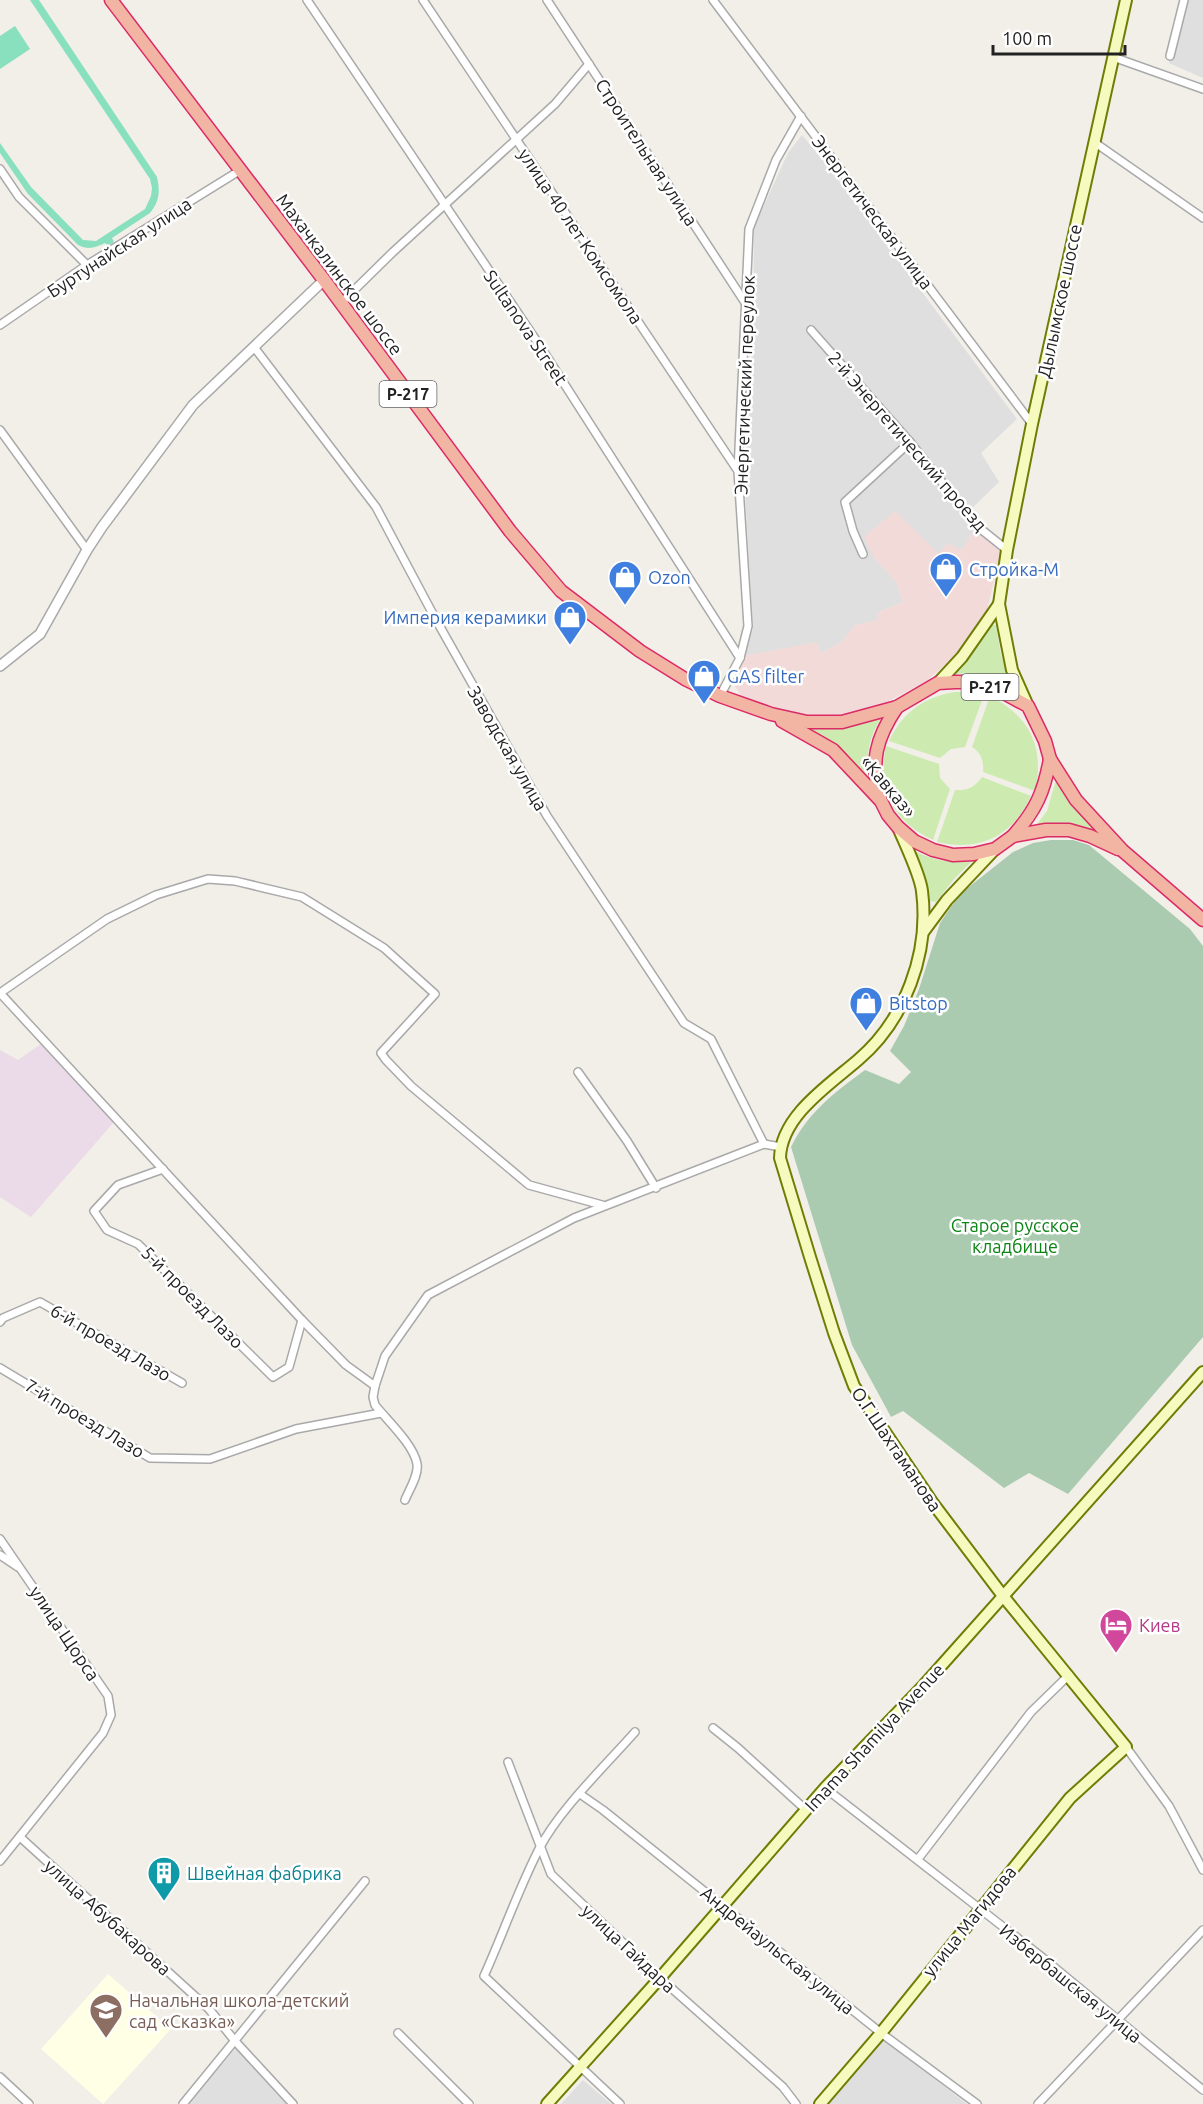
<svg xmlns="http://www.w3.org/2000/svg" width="1203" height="2104" font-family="Ubuntu,sans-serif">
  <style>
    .residential { fill: #e0dfdf }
    .commercial { fill: #f2dad9 }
    .industrial { fill: #ebdbe8 }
    .education { fill: #ffffe5 }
    .grass { fill: #cdebb0 }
    .cemetery { fill: #aacbaf }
    .pitch { fill: #88e0be }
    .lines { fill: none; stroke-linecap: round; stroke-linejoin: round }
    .minor-casing { stroke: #a9a9a9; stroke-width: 10 }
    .tertiary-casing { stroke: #a9a9a9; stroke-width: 12 }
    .secondary-casing { stroke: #707d05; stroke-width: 14 }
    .trunk-casing { stroke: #dc2a67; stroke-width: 15 }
    .minor { stroke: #fff; stroke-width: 7 }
    .tertiary { stroke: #fff; stroke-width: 9 }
    .secondary { stroke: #f7fabf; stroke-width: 10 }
    .trunk { stroke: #f2b4a3; stroke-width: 12 }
    .labels { text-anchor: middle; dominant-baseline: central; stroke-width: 5; stroke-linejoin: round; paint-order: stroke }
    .shield { fill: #fff; stroke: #646464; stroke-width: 1.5 }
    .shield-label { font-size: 16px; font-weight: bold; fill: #222 }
    .street-label { font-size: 18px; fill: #222; stroke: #fff }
    .shop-label { font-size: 18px; fill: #366cbe; stroke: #fff; text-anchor: start }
    .park-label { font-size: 18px; fill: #0c8416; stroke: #fff }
    .hotel-label { font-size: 18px; fill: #b23c85; stroke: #fff; text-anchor: start }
    .culture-label { font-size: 18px; fill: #0d838f; stroke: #fff; text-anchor: start }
    .education-label { font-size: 18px; fill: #785e54; stroke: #fff; text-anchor: start }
  </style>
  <rect width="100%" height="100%" fill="#f2efe9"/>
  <g class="residential">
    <polygon points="1186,0 1203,0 1203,78 1169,63"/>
    <polygon points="802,135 830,169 1017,419 981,453 999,482 963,517 976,529 961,551 940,555 873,556 897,583 903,602 877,613 879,620 855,625 842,642 821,653 817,643 743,656 753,629 744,476 753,348 754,227 788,153"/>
    <polygon points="880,2037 967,2104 824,2104"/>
    <polygon points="236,2048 288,2104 188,2104"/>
    <polygon points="583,2080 611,2104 561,2104"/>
  </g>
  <polygon class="commercial" points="895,511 939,554 948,543 961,550 976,529 1001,551 985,619 960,653 925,682 870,711 830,719 803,717 742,697 734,685 743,656 817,642 821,653 842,642 855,625 878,620 877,613 903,602 897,583 873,556 864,537"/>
  <polygon class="industrial" points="41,1044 114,1122 31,1217 0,1197 0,1050 18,1060"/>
  <polygon class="education" points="108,1974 171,2029 103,2104 41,2049"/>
  <g class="grass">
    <path d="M991,625h5l5,30 15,36c-20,-12 -41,-21 -64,-16l19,-20z"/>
    <path d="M955,692h15l14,3 -19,52 -14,2 -11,9 -51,-17c14,-29 35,-44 66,-49z"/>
    <path d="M990,696c40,20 55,52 45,95l-52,-19c1,-10 -2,-20 -11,-25z"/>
    <path d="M884,714c-14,19 -18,39 -17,62l-29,-29 -32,-19h37z"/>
    <path d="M886,746l53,18 1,14 10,11 -17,51c-41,-19 -56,-51 -47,-94z"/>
    <path d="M982,777l49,19c-19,41 -51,56 -94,46l18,-52c13,1 20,-3 27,-13z"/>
    <polygon points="1056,780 1067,799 1098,832 1069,825 1034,828 1047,811"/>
    <path d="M915,851c19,10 36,12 57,10l-18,18 -18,23 -6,-1 -7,-30z"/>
  </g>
  <path class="cemetery" d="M1051,840h22l16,5 101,84 13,17v391l-135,157 -39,-21 -25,15 -101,-77 -12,6 -39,-72 -61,-198c18,-36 43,-54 74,-77l34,14 12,-12 -21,-21 14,-25 15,-37 21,-66 20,-29 53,-42 20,-9z"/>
  <g class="pitch">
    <path d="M30,0h9l118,177c3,14 3,24 -7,36l-38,25 2,4 -6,4 -3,-3c-10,5 -17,7 -27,2l-50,-51 -28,-41v-10l31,44 52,53 13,1 49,-32 6,-13 1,-8 -2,-9z"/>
    <polygon points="15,26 30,49 0,69 0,36"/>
  </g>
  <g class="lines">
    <g class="minor-casing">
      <g id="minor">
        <polyline points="307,0 540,346 740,658"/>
        <polyline points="423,0 738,471"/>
        <polyline points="547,0 746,304"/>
        <polyline points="713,0 1032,424"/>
        <polyline points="1170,56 1184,0"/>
        <polyline points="1113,57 1203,89"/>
        <polyline points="1094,142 1203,218"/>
        <polyline points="0,169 19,197 87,265"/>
        <polyline points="341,303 393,252 555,104 589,64"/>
        <polyline points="0,325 87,265 239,171"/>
        <polyline points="811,330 910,442 977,526 1007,550"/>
        <polyline points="254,347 376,507 435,618 547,816 684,1023 711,1039 764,1144"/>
        <polyline points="0,430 87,550"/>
        <polyline points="863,554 853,531 845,502 910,442"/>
        <polyline points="720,696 740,658 748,626 738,471 749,229 776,160 801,116"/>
        <polyline points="0,993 107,919 156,895 208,879 235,881 302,897 384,948 435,994 381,1053 386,1060 411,1086 529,1185 602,1205"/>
        <polyline points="0,993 302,1320 346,1365 375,1386"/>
        <polyline points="578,1072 627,1141 656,1188"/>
        <polyline points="163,1169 118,1185 94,1211 107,1230 138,1244 273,1377 289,1367 302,1320"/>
        <polyline points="0,1322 3,1318 40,1302 182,1383"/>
        <polyline points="0,1368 150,1458 210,1459 296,1429 381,1413"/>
        <path d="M405,1500c4,-10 14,-25 12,-36 -3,-19 -30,-44 -42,-59l-2,-8 2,-11 10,-30 43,-61 146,-77 190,-74 17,3"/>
        <polyline points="0,1539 108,1696 111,1715 103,1733 0,1861"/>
        <polyline points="0,1555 18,1567"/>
        <polyline points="713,1728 738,1748 806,1810"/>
        <polyline points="1126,1747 1169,1806 1203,1870"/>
        <polyline points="508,1762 551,1874 660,1978 783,2087 796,2104"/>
        <polyline points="825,1788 1043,1958 1203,2090"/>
        <polyline points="580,1794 603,1810 881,2033 977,2104"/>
        <polyline points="20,1837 209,2009 235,2041 293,2104"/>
        <polyline points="918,1859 1031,1712 1069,1675"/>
        <polyline points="398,2033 469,2104"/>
        <polyline points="0,2077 29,2104"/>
        <polyline points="183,2104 365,1881"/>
        <path d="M620,2104l-136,-128c19,-42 34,-86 55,-127 20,-39 66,-83 96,-117"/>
        <polyline points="1038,2104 1203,1930"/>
      </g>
    </g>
    <g class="tertiary-casing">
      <polyline id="tertiary" points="0,666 40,634 87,550 102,527 193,405 324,280"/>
    </g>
    <g class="secondary-casing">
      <g id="secondary">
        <polyline points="938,683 962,657 999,604"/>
        <polyline points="1028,706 1012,670 999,604 1007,550 1032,424 1126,0"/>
        <polyline points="924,931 947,900 995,849"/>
        <polyline points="547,2104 660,1978 825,1788 924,1685 1203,1372"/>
        <path d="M820,2104l61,-71 189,-235 56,-51 -123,-151 -71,-94 -78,-116 -20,-53 -24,-76 -30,-99c1,-42 49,-73 78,-98 47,-40 72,-107 64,-169 -2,-17 -17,-47 -24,-64"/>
      </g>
    </g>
    <g class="trunk-casing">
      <g id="trunk">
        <polyline points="111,0 324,280 510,531 561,591 640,651 685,679 720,696 771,714 807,722 842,722 897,707 938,683 955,682 978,682 1002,692 1028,706 1045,741 1050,759 1076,800 1123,851 1203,920"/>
        <polyline points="782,721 833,750 881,801 888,815 898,827 914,841 933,850 953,855 974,854 995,849 1013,836 1046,830 1069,830 1090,836 1118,849"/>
        <path d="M880,798c-10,-36 -4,-60 17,-91"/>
        <path d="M1013,836c23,-26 31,-44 37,-77"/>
      </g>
    </g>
    <use href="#minor" class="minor"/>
    <use href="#tertiary" class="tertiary"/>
    <use href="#secondary" class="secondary"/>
    <use href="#trunk" class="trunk"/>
  </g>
  <defs>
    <g id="shop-pin" transform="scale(1.725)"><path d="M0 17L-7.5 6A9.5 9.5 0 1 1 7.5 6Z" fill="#3f7fe0" stroke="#fff"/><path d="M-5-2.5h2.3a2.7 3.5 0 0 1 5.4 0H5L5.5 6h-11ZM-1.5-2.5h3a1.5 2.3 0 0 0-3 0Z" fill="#fff"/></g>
    <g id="hotel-pin" transform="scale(1.725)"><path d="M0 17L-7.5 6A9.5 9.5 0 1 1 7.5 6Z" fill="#d1479c" stroke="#fff"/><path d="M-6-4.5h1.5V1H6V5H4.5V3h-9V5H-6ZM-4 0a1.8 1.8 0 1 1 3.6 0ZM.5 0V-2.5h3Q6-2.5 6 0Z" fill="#fff"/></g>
    <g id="building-pin" transform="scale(1.725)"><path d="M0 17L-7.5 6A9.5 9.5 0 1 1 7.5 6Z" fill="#0f9aa8" stroke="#fff"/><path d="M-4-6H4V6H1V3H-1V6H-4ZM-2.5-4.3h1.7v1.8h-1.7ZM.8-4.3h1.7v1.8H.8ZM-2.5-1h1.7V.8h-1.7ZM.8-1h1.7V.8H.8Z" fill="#fff"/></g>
    <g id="school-pin" transform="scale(1.725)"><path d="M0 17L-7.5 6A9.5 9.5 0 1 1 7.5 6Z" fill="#8d6e63" stroke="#fff"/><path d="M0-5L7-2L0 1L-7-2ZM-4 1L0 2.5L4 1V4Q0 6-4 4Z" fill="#fff"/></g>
  </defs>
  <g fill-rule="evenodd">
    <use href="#shop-pin" x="946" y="569"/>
    <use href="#shop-pin" x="625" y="577"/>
    <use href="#shop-pin" x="570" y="617"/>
    <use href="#shop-pin" x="704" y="676"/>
    <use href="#shop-pin" x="866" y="1003"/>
    <use href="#hotel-pin" x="1116" y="1625"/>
    <use href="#building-pin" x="164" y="1873"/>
    <use href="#school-pin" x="106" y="2010"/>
  </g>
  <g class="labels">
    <g class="shield">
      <rect x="379.5" y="381" width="57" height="26" rx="4.5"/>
      <rect x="961.5" y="674" width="57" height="26" rx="4.5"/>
    </g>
    <g class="shield-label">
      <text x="408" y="394">Р-217</text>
      <text x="990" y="687">Р-217</text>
    </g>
    <g class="street-label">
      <text transform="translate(647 152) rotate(57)">Строительная улица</text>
      <text transform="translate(873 212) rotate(53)">Энергетическая улица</text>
      <text transform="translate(581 236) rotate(56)">улица 40 лет Комсомола</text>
      <text transform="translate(119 247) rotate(-33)">Буртунайская улица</text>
      <text transform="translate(340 274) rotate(53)">Махачкалинское шоссе</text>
      <text transform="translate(1059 301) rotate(-78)">Дылымское шоссе</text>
      <text transform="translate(526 327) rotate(56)">Sultanova Street</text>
      <text transform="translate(744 385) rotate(-88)">Энергетический переулок</text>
      <text transform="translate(908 441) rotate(49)">2-й Энергетический проезд</text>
      <text transform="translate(508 748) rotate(60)">Заводская улица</text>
      <text transform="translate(889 786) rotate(50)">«Кавказ»</text>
      <text transform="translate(193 1297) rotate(45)">5-й проезд Лазо</text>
      <text transform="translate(111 1342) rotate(30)">6-й проезд Лазо</text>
      <text transform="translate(85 1418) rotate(31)">7-й проезд Лазо</text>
      <text transform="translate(897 1449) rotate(56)">О.Г.Шахтаманова</text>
      <text transform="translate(65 1633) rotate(56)">улица Щорса</text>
      <text transform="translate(874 1737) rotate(-47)">Imama Shamilya Avenue</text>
      <text transform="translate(108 1917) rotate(42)">улица Абубакарова</text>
      <text transform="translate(969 1921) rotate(-51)">улица Магидова</text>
      <text transform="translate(629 1948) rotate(43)">улица Гайдара</text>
      <text transform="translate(778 1950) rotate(39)">Андрейаульская улица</text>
      <text transform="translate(1071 1983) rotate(39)">Избербашская улица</text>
    </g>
    <g class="shop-label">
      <text x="969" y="569">Стройка-М</text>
      <text x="648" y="577">Ozon</text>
      <text x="547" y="617" text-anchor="end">Империя керамики</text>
      <text x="727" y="676">GAS filter</text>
      <text x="889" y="1003">Bitstop</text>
    </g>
    <g class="park-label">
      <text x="1015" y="1225">Старое русское<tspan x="1015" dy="21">кладбище</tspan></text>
    </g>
    <g class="hotel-label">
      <text x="1139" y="1625">Киев</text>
    </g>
    <g class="culture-label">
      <text x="187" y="1873">Швейная фабрика</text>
    </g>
    <g class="education-label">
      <text x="129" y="2000">Начальная школа-детский<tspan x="129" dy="21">сад «Сказка»</tspan></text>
    </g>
  </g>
  <path d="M993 45v9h132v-9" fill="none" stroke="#222222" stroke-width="3"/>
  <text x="1002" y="45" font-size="18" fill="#222222" stroke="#ffffff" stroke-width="4.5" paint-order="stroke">100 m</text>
</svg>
